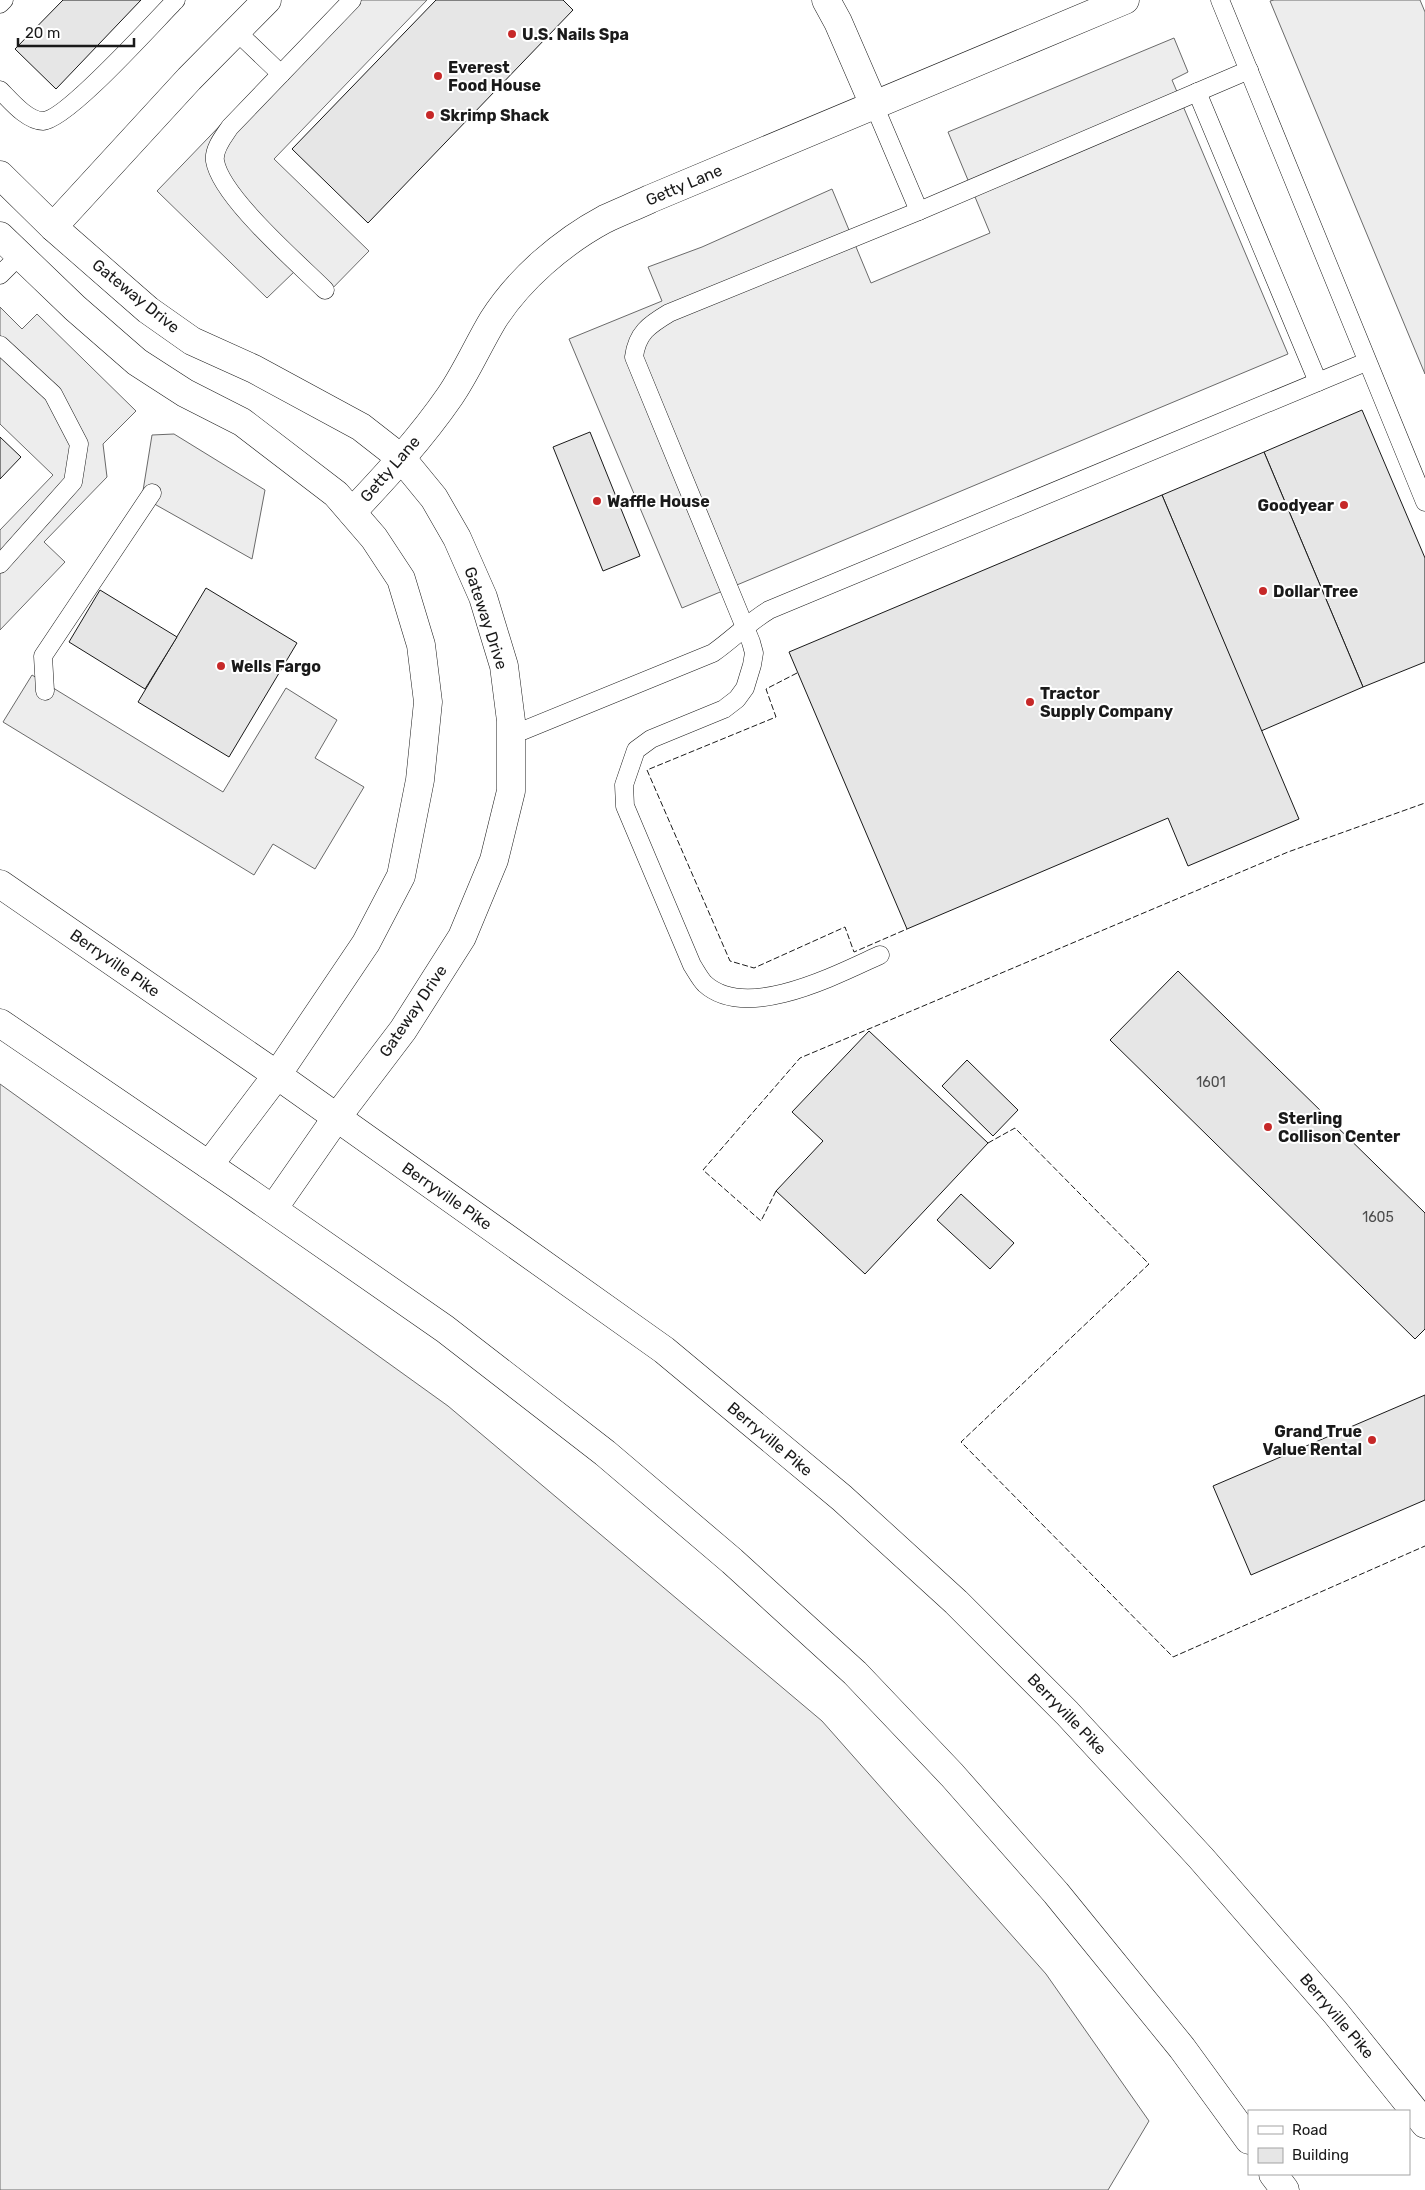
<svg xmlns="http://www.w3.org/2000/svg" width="1425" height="2190" font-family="Rubik,sans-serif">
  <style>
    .built { fill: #ededed; stroke: #6a6a6a }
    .building { fill: #e6e6e6; stroke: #1a1a1a }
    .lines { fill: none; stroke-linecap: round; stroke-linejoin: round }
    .service-casing { stroke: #1a1a1a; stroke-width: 19 }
    .minor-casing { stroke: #1a1a1a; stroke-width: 29 }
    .trunk-casing { stroke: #1a1a1a; stroke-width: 29 }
    .service { stroke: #fff; stroke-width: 18 }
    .minor { stroke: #fff; stroke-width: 28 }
    .trunk { stroke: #fff; stroke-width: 28 }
    .fence { stroke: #1a1a1a; stroke-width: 1; stroke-dasharray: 6 2.5; stroke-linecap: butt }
    .poi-dot { fill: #c62828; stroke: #fff; stroke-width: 2 }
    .labels { text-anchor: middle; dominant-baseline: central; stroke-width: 4; stroke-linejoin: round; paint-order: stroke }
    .number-label { font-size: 14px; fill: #4d4d4d }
    .poi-label { font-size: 16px; font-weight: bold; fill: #1a1a1a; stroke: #fff; text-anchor: start }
    .street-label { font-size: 16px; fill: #1a1a1a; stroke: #fff }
  </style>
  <rect width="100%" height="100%" fill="#fff"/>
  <g class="built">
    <polygon points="341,0 427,0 274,159 369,251 323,298 295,271 267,298 157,191"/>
    <polygon points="1274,0 1420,0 1425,12 1425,374 1270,1"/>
    <polygon points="1174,38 1188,72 1172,80 1288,354 682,608 569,339 662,301 648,267 702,247 832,189 871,283 990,233 948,132"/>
    <polygon points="0,307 22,329 37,314 136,411 103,444 107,477 44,542 65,562 0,630 0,530 53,475 0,424"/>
    <polygon points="174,434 265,490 252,559 142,497 152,435"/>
    <polygon points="32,675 223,792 286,688 337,720 315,758 364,787 315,869 273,844 254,875 3,722"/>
    <polygon points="0,1084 448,1406 822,1721 1046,1974 1149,2121 1108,2190 0,2190"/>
  </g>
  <g class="building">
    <polygon points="63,0 141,0 56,89 15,49"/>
    <polygon points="436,0 563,0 573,10 368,223 292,149"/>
    <polygon points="1362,410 1425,558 1425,662 1363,687 1264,452"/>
    <polygon points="590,432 640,556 603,571 553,447"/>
    <polygon points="0,437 21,457 0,479"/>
    <polygon points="1264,452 1363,687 1261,731 1162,495"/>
    <polygon points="1162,495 1299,819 1188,866 1168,818 907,929 789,652"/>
    <polygon points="206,588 297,643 229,757 138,702"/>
    <polygon points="100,590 177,637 145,689 69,642"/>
    <polygon points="1178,971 1425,1213 1425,1329 1415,1339 1110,1040"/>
    <polygon points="869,1031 988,1143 865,1274 776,1191 823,1141 792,1112"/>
    <polygon points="967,1060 1018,1110 993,1136 942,1086"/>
    <polygon points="961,1194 1014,1243 990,1269 937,1220"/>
    <polygon points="1425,1395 1425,1500 1251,1575 1213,1486"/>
  </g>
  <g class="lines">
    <g class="service-casing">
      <g id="service">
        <polyline points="1220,0 1425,502"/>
        <polyline points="0,4 4,0"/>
        <polyline points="236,31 281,74"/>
        <path d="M0,90c10,10 27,31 43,31 24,-1 112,-100 133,-121"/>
        <polyline points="1197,92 1318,382"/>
        <polyline points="874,105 919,211"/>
        <polyline points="0,275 20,255"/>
        <path d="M325,290c-27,-27 -104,-93 -110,-129 -2,-12 9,-25 15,-34l122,-127"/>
        <polyline points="0,345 53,394 79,444 73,482 0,564"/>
        <polyline points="45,691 43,656 152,493"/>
        <path d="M510,736l203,-83c20,-14 36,-31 56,-43l597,-248"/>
        <path d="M880,955c-42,19 -133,67 -175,29 -5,-5 -9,-13 -13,-19l-67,-159 -1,-21 12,-35 15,-11 73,-30 13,-10 8,-11 7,-23 2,-12 -3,-11 -117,-285c3,-24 15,-32 35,-44l250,-102 330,-141"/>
      </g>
    </g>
    <g class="minor-casing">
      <g id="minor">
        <polyline points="826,0 838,22 874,105"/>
        <polyline points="0,175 53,227 148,310 192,341 254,369 361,427 402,459 434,498 457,538 483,597 504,666 511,721 511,791 494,860 462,937 403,1030 337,1117 273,1209"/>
        <polyline points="53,227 189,79 267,0"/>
        <polyline points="0,236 75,308 137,362 185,393 242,422 336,494 374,538 401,579 421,645 428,702 420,780 401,876 366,943 277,1075 209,1165"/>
        <path d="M352,512c35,-37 69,-74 98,-116 16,-23 28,-51 43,-76 26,-41 69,-78 112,-101 15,-7 30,-13 45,-20l475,-199"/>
      </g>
    </g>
    <g class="trunk-casing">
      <g id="trunk">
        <polyline points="0,884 277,1075 664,1350 842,1498 956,1602 1067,1713 1201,1858 1335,2012 1425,2124"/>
        <polyline points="0,1023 238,1185 445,1329 605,1453 732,1561 855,1673 952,1775 1056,1893 1182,2048 1249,2140"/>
        <polyline points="1273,2174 1285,2190"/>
      </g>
    </g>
    <use href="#service" class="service"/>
    <use href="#minor" class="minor"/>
    <use href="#trunk" class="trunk"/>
    <g class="fence">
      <polyline points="797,673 766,689 776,717 647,770 730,961 754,968 845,927 854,952 907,929"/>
      <polyline points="988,1143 1015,1128 1149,1264 961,1442 1173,1657 1425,1546"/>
      <polyline points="776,1191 761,1221 703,1170 800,1058 1288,852 1425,803"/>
    </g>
  </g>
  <g class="poi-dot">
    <circle cx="512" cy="34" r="5"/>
    <circle cx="438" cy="76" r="5"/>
    <circle cx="430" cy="115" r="5"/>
    <circle cx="597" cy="501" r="5"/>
    <circle cx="1344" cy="505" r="5"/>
    <circle cx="1263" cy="591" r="5"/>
    <circle cx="221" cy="666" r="5"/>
    <circle cx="1030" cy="702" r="5"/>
    <circle cx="1268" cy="1127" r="5"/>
    <circle cx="1372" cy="1440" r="5"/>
  </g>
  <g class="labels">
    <g class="number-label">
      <text x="1211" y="1082">1601</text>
      <text x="1378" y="1217">1605</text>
    </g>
    <g class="poi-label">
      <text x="522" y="34">U.S. Nails Spa</text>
      <text x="448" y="67">Everest<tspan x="448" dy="18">Food House</tspan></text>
      <text x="440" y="115">Skrimp Shack</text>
      <text x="607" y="501">Waffle House</text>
      <text x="1334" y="505" text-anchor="end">Goodyear</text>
      <text x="1273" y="591">Dollar Tree</text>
      <text x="231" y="666">Wells Fargo</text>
      <text x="1040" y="693">Tractor<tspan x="1040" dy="18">Supply Company</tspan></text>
      <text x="1278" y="1118">Sterling<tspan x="1278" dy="18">Collison Center</tspan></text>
      <text x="1362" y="1431" text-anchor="end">Grand True<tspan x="1362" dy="18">Value Rental</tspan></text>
    </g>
    <g class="street-label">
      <text transform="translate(684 185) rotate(-23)">Getty Lane</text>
      <text transform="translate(136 296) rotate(39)">Gateway Drive</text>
      <text transform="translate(390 469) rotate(-49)">Getty Lane</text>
      <text transform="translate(486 618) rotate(72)">Gateway Drive</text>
      <text transform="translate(115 963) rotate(35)">Berryville Pike</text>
      <text transform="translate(413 1011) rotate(-56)">Gateway Drive</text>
      <text transform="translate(447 1196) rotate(35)">Berryville Pike</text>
      <text transform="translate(770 1439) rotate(40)">Berryville Pike</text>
      <text transform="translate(1067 1714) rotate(46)">Berryville Pike</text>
      <text transform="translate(1337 2016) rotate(50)">Berryville Pike</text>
    </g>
  </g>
  <rect x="1248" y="2110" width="162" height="65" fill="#ffffff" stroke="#a3a3a3"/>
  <rect x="1258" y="2126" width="25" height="8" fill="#ffffff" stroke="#a3a3a3"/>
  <text x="1292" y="2135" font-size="15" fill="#1a1a1a">Road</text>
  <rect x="1258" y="2148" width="25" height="15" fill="#e6e6e6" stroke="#a3a3a3"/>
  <text x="1292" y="2160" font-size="15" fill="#1a1a1a">Building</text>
  <path d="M18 38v8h116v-8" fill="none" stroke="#1a1a1a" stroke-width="2.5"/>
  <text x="25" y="38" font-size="15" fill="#1a1a1a" stroke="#ffffff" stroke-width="4" paint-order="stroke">20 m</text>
</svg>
